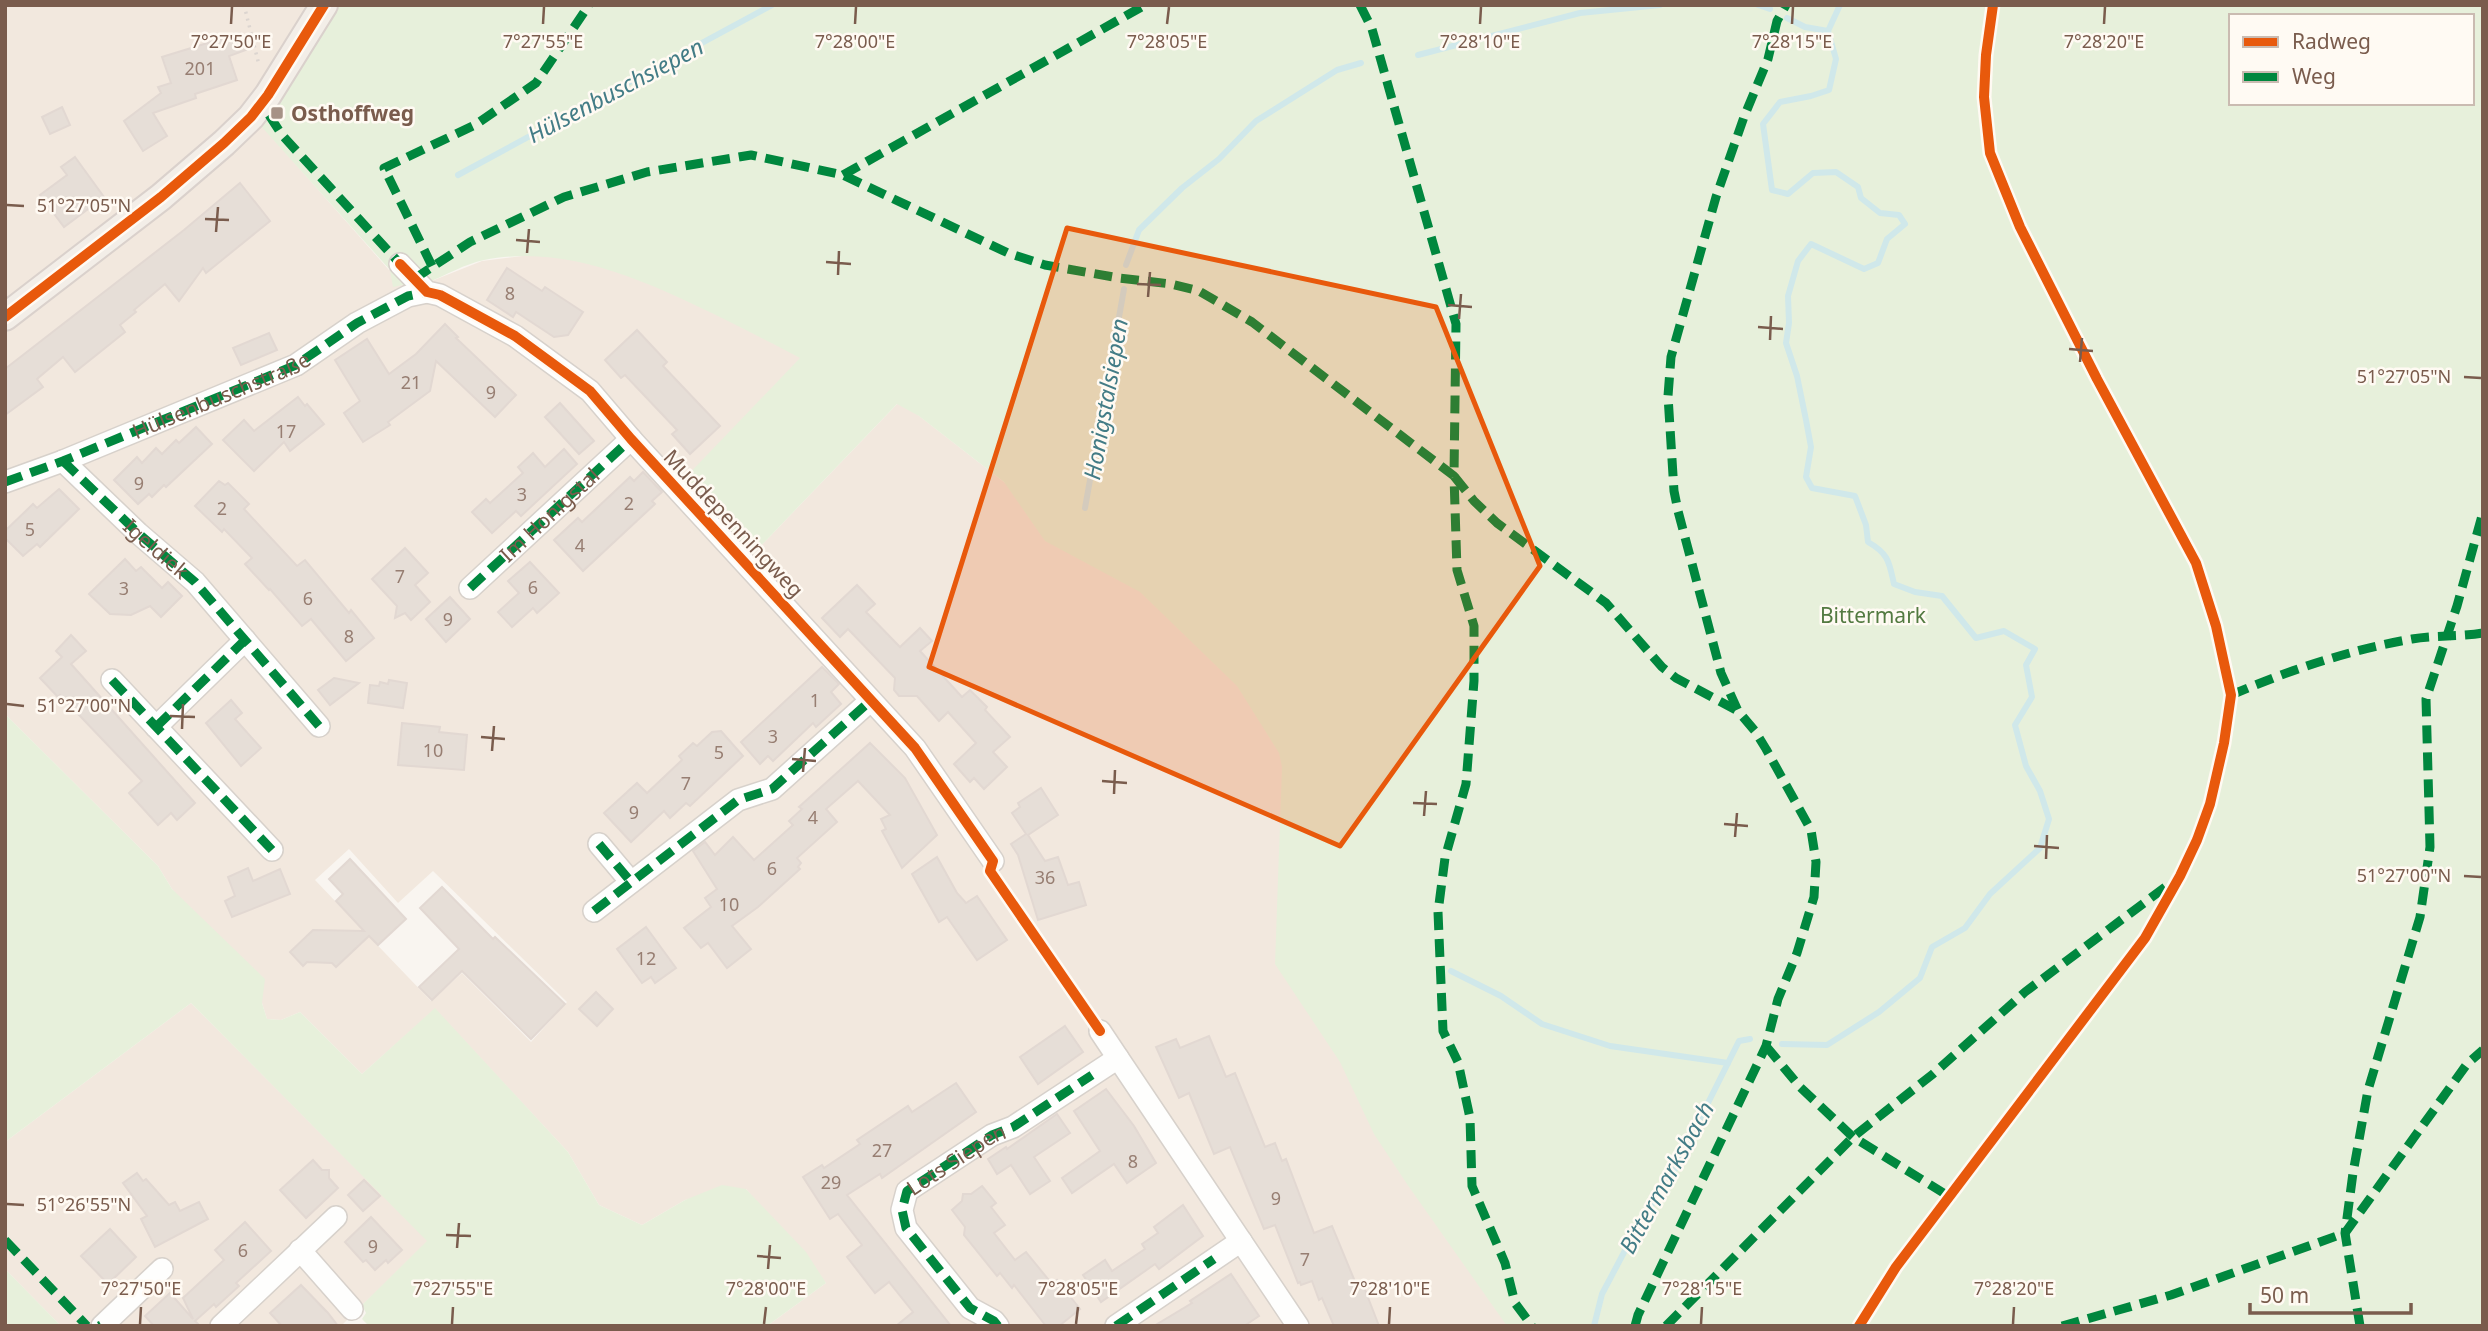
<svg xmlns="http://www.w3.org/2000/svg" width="2488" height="1331" font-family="'Noto Sans',sans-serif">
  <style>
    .residential { fill: #f2e8de; fill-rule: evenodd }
    .green { fill: #e7f0db; fill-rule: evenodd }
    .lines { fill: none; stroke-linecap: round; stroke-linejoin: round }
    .stream { stroke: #d0e8ea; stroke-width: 6 }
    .building { fill: #e6ded7; stroke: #e2d8d2; stroke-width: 2 }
    .minor-casing { stroke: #d7d1cb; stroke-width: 24 }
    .major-casing { stroke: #dad1cc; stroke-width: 30 }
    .path { stroke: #dcd5d0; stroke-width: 3.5; stroke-dasharray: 2 5; stroke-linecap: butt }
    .minor { stroke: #fefefd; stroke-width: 21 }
    .major { stroke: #f3eee8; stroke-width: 26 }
    .quiet { stroke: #00873e; stroke-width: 9; stroke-dasharray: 18 9; stroke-linecap: butt }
    .cycleway-casing { stroke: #fffaf3; stroke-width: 15 }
    .cycleway { stroke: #e8590c; stroke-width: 10 }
    .marked { fill: #e8590c; fill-opacity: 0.2; stroke: #e8590c; stroke-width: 5; stroke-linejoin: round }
    .ticks { fill: none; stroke: #7a5c4d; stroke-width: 2.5 }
    .poi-dot { fill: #a69286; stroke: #fffaf3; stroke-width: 2.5 }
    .labels { text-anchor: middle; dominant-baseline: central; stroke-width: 5; stroke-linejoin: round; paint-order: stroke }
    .number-label { font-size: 18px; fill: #977e72 }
    .poi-label { font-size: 21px; font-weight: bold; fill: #7a5c4d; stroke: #fffaf3; text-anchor: start }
    .street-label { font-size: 21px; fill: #7a5c4d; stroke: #fffaf3 }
    .park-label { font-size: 21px; fill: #537a41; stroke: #fffaf3 }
    .water-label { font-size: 23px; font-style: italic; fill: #437c86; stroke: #fffaf3 }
    .ticks-label { font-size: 18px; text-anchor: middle; fill: #7a5c4d; stroke: #fffaf3; stroke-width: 5; stroke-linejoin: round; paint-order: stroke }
  </style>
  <rect width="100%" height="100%" fill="#f9f5f0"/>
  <g class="residential">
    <path d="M5,5h335l-10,21 -32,50 -37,49 128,145 16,-13 24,25 53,-21 57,-7 57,9 77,27 128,67 -48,197 147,-153 384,299 110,442 119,184h-746l59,-43 -80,-94 -61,11 -43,25 -43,-20 -31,-53 -133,-143 -73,65 -62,-62 -19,8 -14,-1 -5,-16 -90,-114 -14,-23 -153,-152zM349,849l49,54 35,-32 134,131 -36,40 -69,-69 -31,28 -116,-121z"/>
    <polygon points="191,1003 428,1241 341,1326 61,1326 5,1269 5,1142"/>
  </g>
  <g class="green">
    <path d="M338,5h2145v1321h-976l-100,-142 -33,-50 -34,-72 -65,-98 7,-197 -3,-14 -42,-67 -97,-94 -95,-51 -41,-59 -85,-66 -22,-12 -144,150 -69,-75 116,-121c-25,-14 -51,-26 -76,-39 -74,-36 -156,-76 -240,-59 -19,4 -38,15 -55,22l-2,-2 -34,7 -3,-17 -130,-145c30,-38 56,-76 78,-120zM2231,16h241v87h-241z"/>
    <polygon points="5,714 158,866 172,889 265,979 262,1003 267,1019 281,1020 300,1012 362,1074 435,1008 568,1152 599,1205 642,1225 685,1200 722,1185 746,1189 806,1252 826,1283 767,1326 369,1326 362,1319 366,1313 362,1305 427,1241 191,1003 5,1142"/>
    <polygon points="5,1269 61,1326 5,1326"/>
  </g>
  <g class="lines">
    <g class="stream">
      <polyline points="1758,5 1770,9"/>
      <polyline points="1787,18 1805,27 1828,31"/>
      <polyline points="1418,55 1580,13 1660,5"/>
      <polyline points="458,175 772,5"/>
      <polyline points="1126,265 1139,230 1182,188 1219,159 1256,121 1337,70 1361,63"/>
      <polyline points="1085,508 1124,289"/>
      <polyline points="1451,971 1501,996 1542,1024 1610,1046 1728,1063"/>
      <path d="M1782,1044l45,1 52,-33 41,-34 12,-31 33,-19 25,-34 50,-46 9,-29 -9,-28 -14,-25 -11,-41 17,-28 -6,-32 9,-16 -31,-18 -28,7 -34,-42 -27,-4 -21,-8c-5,-22 -5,-30 -26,-42l-2,-17 -11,-29 -43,-8 -6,-11 5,-30 -5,-27 -9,-44 -11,-33 3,-20 -1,-27 10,-35 13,-17 53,25 14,-6 9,-24 18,-15 -6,-9 -19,-2 -19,-15 -3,-11 -22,-15 -23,1 -25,21 -16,-4 -9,-66 17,-22 31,-6 18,-6 7,-31 -8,-28 12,-26"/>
      <polyline points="1594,1326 1602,1294 1639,1224 1674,1171 1739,1041 1750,1039"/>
    </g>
  </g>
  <g class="building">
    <polygon points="240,33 246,50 229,56 237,80 195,94 196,98 153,113 167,136 143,151 124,121 161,93 158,87 171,83 162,57"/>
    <polygon points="62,107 70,125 50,134 42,117"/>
    <polygon points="75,157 104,197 64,227 40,195 67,175 61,167"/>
    <polygon points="240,183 270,221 206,273 203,268 179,301 165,284 134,310 136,312 120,325 125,332 75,372 63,357 37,379 43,387 5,415 5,369 184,230"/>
    <polygon points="507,268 542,291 545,287 583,312 568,335 554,337 516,312 513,317 487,300"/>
    <polygon points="445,324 458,337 456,338 516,395 495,417 436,361 430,391 388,422 390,425 363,442 344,413 360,401 335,360 367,339 389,374 416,354"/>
    <polygon points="637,330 667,362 663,366 720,426 690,454 672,434 677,430 625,375 621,378 605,360"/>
    <polygon points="269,333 277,350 241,365 233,348"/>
    <polygon points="298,397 305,406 307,404 324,424 290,451 284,442 254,471 223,440 244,420 254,431"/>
    <polygon points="560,403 594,441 579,454 545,417"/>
    <polygon points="196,427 212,444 166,487 164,485 152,497 149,494 138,504 114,480 137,457 142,463 156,448 162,454 176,440 179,443"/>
    <polygon points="564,449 577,464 521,516 516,511 492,533 472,512 486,499 490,503 523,473 518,467 533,453 545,467"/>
    <polygon points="643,472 662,492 652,501 655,504 583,571 554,540 578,518 582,522 630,477 634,481"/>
    <polygon points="219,481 225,485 228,483 249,504 244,509 297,566 305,560 349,613 351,610 374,638 346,661 311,619 302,626 270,589 269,590 245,564 252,558 224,529 222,532 195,506"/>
    <polygon points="59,489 79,509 40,547 37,544 23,556 5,538 5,531 33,504 37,508"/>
    <polygon points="405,548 428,573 415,585 430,602 411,620 405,613 395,618 397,606 372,579"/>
    <polygon points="125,559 136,571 141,567 162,588 168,582 182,596 161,617 150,606 131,615 110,614 89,594"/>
    <polygon points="530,562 559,593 537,613 533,608 512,627 498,612 519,593 508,581"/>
    <polygon points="857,585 875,604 866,612 900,647 920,628 932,641 920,651 962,697 970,690 987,707 985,710 1010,737 993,752 1007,767 984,789 974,778 970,782 954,764 976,743 948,712 939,721 917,696 899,696 894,690 895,678 848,629 840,637 822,618"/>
    <polygon points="450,597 470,619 446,642 426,619"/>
    <polygon points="71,635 86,651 71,664 195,803 177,820 171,813 158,825 129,793 142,781 60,695 58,697 40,678 62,657 56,651"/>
    <polygon points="822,667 839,684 831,692 841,704 816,727 813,723 773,761 768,756 760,764 741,742"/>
    <polygon points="334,678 359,683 330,705 318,690"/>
    <polygon points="389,680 407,683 403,708 368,703 370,685 379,686 380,682 388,684"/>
    <polygon points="231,700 242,713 235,719 261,748 241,766 206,723"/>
    <polygon points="402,723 440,727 439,732 467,735 464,770 398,765"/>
    <polygon points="721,731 743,756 690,806 686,803 670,818 664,811 631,842 604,813 637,783 647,793 682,760 679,756 693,743 697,746 712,732"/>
    <polygon points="870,743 905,778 937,835 902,868 882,831 886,829 881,819 890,815 858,781 826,809 837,822 797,858 801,863 798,867 800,869 758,907 732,926 751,949 727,968 708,943 701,948 684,928 711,907 705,898 717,889 693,851 705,842 715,855 733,837 754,860 793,825 789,821 802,809 799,807"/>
    <polygon points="1041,788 1058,815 1028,835 1045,861 1058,857 1068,885 1079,882 1086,905 1038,920 1018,855 1011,844 1026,834 1012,813 1020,807 1018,803"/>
    <polygon points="937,857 957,893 966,903 977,896 1007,940 977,960 947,917 939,922 912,874"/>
    <polygon points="350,859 406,919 378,945 369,936 336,967 332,963 307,962 303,966 290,952 313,930 364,931 336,901 343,894 329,879"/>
    <polygon points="248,868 253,881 280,869 290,894 232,917 225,901 235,896 228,877"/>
    <polygon points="442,887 493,939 495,937 565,1004 531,1039 462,971 432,1000 419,987 459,949 420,908"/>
    <polygon points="646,927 676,968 655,983 651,977 642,983 617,949"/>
    <polygon points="596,992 613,1009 597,1026 579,1009"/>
    <polygon points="1065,1026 1083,1052 1038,1084 1020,1057"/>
    <polygon points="1209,1036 1226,1077 1235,1073 1265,1147 1275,1143 1282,1161 1286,1159 1314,1233 1332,1226 1356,1284 1362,1282 1379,1326 1334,1326 1322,1298 1319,1300 1312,1281 1301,1285 1300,1282 1298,1283 1275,1225 1264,1229 1230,1147 1214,1154 1189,1093 1179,1098 1156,1047 1176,1039 1180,1048"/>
    <polygon points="956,1083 976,1112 882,1178 880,1174 847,1195 951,1326 896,1326 913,1312 889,1282 875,1293 847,1257 862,1245 838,1214 830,1219 803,1177 822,1165 824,1168 860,1144 857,1140 908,1106 912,1112"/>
    <polygon points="1106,1089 1134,1126 1156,1163 1127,1183 1114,1164 1072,1193 1062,1178 1100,1151 1074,1111"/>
    <polygon points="1057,1114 1070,1133 1034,1157 1050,1181 1030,1194 1011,1165 997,1174 988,1159 1006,1147 1007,1149"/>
    <polygon points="313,1160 322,1170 329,1170 329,1178 338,1188 306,1218 280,1190"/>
    <polygon points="137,1173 143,1181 146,1179 169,1205 175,1202 180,1211 199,1202 208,1219 155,1247 141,1219 147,1216 123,1183"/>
    <polygon points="364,1180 380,1196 363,1211 348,1195"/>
    <polygon points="982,1186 996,1203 991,1207 1005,1225 994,1233 1015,1260 1026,1252 1052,1284 1057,1280 1080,1309 1059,1326 1046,1326 1014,1285 1012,1288 1000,1273 997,1276 964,1235 965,1227 952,1210 962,1201 963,1194 971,1194"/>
    <polygon points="1183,1205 1203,1236 1159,1269 1155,1264 1101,1302 1083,1275 1105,1260 1112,1271 1145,1249 1142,1244 1158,1233 1154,1227"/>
    <polygon points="371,1217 402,1250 388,1263 386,1260 375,1270 366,1260 363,1262 345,1242"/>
    <polygon points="245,1222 271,1251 236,1283 239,1286 216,1307 214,1304 195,1321 200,1326 154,1326 145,1316 170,1293 193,1319 183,1298 224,1260 215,1250"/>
    <polygon points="110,1229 136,1257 108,1284 81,1256"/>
    <polygon points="1231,1274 1259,1316 1244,1326 1154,1326 1192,1303 1190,1301"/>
    <polygon points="301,1285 328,1313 338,1326 282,1326 270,1313"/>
  </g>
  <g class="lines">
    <g class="minor-casing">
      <g id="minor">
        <polyline points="400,264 427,292 440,295 515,336 590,391 631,439 915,748 993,861"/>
        <polyline points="63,461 138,533 195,582 319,726"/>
        <polyline points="5,482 63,461 296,365 357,323 408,296 427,292"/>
        <path id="s1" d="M470,588l161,-149"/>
        <polyline points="112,680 272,850"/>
        <polyline points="156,727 245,640"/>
        <polyline points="599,844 631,882"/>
        <polyline points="594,911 738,800 772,789 870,701"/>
        <polyline points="1100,1031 1118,1058"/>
        <polyline points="300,1250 352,1309"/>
        <polyline points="102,1326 162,1269"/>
        <polyline points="221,1326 336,1217"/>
        <path id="s2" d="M998,1326l-4,-5 -24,-13 -64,-80 -4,-18 5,-19 85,-56 21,-8 105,-69 180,268"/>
        <polyline points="1116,1326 1241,1241"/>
      </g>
    </g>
    <g class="major-casing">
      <polyline id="major" points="5,317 161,197 224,143 251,117 268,95 324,5"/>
    </g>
    <polyline class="path" points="244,5 259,65"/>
    <use href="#minor" class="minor"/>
    <use href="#major" class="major"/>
    <g class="quiet">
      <polyline points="1360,5 1372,29 1456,324 1454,476 1474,501 1497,523 1606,603 1662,667 1676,678 1738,711"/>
      <polyline points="269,115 282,135 403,267"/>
      <polyline points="843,175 1145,5"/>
      <polyline points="432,266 384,168 475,125 536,83 589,5"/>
      <polyline points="414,279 470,242 564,197 647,172 751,155 843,175 1008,253 1045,265 1119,278 1171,284 1199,291 1252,322 1454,476 1457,570 1474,626 1474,681 1466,784 1445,858 1438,912 1443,1031 1458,1062 1470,1118 1472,1186 1505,1263 1515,1303 1532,1326"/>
      <path id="s3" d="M63,461l75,72 57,49 124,144"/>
      <path id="s4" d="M5,482l58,-21 233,-96 61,-42 51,-27 19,-4"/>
      <polyline points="470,588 631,439"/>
      <polyline points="112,680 272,850"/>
      <path d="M2231,695c59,-25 118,-45 181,-56 23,-4 47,-2 71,-6"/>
      <polyline points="156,727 245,640"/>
      <polyline points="599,844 631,882"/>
      <polyline points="594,911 738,800 772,789 870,701"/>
      <polyline points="1766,1046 1800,1087 1853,1137 1950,1197"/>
      <polyline points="5,1240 87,1326"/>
      <polyline points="99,1326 101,1325"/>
      <polyline points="998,1326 994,1321 970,1308 906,1228 902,1210 907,1191 992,1135 1013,1127 1092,1075"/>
      <polyline points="1116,1326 1214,1259"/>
      <polyline points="1635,1326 1638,1315 1766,1046 1778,999 1797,953 1814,897 1816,862 1811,830 1766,749 1755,731 1738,711 1721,673 1678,511 1674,491 1668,396 1671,357 1716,197 1744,117 1768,59 1777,21 1786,5"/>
      <polyline points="1666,1326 1853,1137 1933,1074 2025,992 2172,882"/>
      <polyline points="2062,1326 2171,1295 2345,1233 2467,1064 2483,1050"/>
      <polyline points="2360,1326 2345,1233 2353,1173 2368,1090 2420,917 2430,847 2426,699 2457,606 2483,512"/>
    </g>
    <g class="cycleway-casing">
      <g id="cycleway">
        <polyline points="400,264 427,292 440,295 515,336 590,391 631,439 915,748 993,861 990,871 1100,1031"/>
        <polyline points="5,317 161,197 224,143 251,117 268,95 324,5"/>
        <polyline points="1859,1326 1896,1267 2145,938 2180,876 2197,840 2210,804 2224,743 2231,695 2216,626 2196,563 2097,379 2020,227 1990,153 1984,97 1986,55 1993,5"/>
      </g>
    </g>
    <use href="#cycleway" class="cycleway"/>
  </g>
  <path class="marked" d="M1067,228l369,79 104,259 -200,280 -411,-179z"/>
  <path class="ticks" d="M231,24l1,-17M543,24l1,-17M855,24l1,-17M1167,24l2,-17M1480,24l1,-17M1792,24l1,-17M2104,24l1,-17M7,205l17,1M205,219l24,1M216,232l2,-25M516,240l24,2M527,253l2,-24M826,262l25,2M838,275l1,-24M1137,284l24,1M1148,297l2,-25M1448,305l24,2M1459,319l2,-25M1758,327l25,2M1770,340l1,-24M2069,349l24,2M2080,362l2,-24M2464,377l17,1M7,704l17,2M170,716l25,1M182,729l1,-25M481,737l24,2M492,751l2,-25M792,759l24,2M803,772l2,-24M1102,781l25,2M1114,794l1,-24M1413,803l24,1M1424,816l2,-25M1724,824l24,2M1735,837l2,-24M2034,846l25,2M2046,859l1,-24M2464,876l17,1M7,1204l17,1M446,1235l25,1M457,1248l2,-25M757,1256l24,2M768,1269l2,-24M140,1324l1,-17M452,1324l1,-17M764,1324l2,-17M1076,1324l2,-17M1389,1324l1,-17M1701,1324l1,-17M2013,1324l1,-17"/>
  <rect class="poi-dot" x="270" y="106" width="14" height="14" rx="3.5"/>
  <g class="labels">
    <g class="number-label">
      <text x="200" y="68">201</text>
      <text x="510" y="293">8</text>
      <text x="411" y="382">21</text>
      <text x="491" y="392">9</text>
      <text x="286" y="431">17</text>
      <text x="139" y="483">9</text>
      <text x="522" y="494">3</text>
      <text x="629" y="503">2</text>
      <text x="222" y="508">2</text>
      <text x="30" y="529">5</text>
      <text x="580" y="545">4</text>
      <text x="400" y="576">7</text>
      <text x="533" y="587">6</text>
      <text x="124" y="588">3</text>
      <text x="308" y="598">6</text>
      <text x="448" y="619">9</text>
      <text x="349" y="636">8</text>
      <text x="815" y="700">1</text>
      <text x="773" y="736">3</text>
      <text x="433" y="750">10</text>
      <text x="719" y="752">5</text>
      <text x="686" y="783">7</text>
      <text x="634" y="812">9</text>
      <text x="813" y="817">4</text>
      <text x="772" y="868">6</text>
      <text x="1045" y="877">36</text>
      <text x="729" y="904">10</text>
      <text x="646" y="958">12</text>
      <text x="882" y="1150">27</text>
      <text x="1133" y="1161">8</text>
      <text x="831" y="1182">29</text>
      <text x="1276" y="1198">9</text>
      <text x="373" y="1246">9</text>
      <text x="243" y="1250">6</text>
      <text x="1305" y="1259">7</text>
    </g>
    <g class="poi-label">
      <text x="291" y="113">Osthoffweg</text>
    </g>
    <g class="street-label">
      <text stroke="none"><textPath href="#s4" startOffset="233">Hülsenbuschstraße</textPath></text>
      <text stroke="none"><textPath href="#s1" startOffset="108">Im Honigstal</textPath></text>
      <text transform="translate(734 523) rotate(47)">Muddepenningweg</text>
      <text stroke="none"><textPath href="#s3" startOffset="128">Igeldiek</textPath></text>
      <text stroke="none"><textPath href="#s2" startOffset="233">Lots Siepen</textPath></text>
    </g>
    <g class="park-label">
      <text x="1873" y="615">Bittermark</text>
    </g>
    <g class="water-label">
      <text transform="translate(615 90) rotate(-28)">Hülsenbuschsiepen</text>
      <text transform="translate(1105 399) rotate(-80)">Honigstalsiepen</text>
      <text transform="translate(1666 1177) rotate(-61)">Bittermarksbach</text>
    </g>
  </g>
  <g class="ticks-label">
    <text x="231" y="48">7°27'50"E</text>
    <text x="543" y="48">7°27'55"E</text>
    <text x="855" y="48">7°28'00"E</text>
    <text x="1167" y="48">7°28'05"E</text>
    <text x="1480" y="48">7°28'10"E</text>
    <text x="1792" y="48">7°28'15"E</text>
    <text x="2104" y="48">7°28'20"E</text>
    <text x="84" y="212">51°27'05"N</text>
    <text x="2404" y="383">51°27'05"N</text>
    <text x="84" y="712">51°27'00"N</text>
    <text x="2404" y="882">51°27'00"N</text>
    <text x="84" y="1211">51°26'55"N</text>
    <text x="141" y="1295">7°27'50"E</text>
    <text x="453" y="1295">7°27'55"E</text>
    <text x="766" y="1295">7°28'00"E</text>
    <text x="1078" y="1295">7°28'05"E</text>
    <text x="1390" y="1295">7°28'10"E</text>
    <text x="1702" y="1295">7°28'15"E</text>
    <text x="2014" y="1295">7°28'20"E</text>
  </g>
  <rect width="2488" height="1331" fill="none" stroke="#7a5c4d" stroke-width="14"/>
  <rect x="2229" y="14" width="245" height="91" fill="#fffaf3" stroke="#cabbb1" stroke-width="2"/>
  <rect x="2243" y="37" width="35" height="10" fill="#e8590c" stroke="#cabbb1" stroke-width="2"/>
  <text x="2292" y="49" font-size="21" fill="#7a5c4d">Radweg</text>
  <rect x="2243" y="72" width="35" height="10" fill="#00873e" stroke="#cabbb1" stroke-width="2"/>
  <text x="2292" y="84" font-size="21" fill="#7a5c4d">Weg</text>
  <path d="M2250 1303v10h161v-10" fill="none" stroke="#7a5c4d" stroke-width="3.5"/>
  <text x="2260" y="1303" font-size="21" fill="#7a5c4d" stroke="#fffaf3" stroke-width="5" paint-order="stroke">50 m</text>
</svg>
